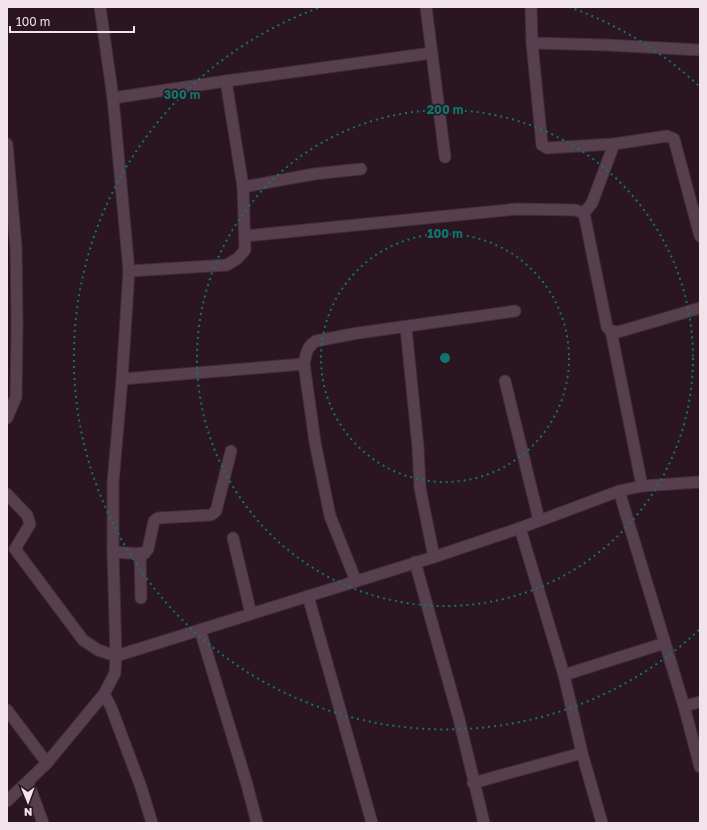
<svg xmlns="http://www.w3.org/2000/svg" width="707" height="830" font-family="'Golos Text',sans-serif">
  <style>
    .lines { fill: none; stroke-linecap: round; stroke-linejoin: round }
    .minor-casing { stroke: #3e2f38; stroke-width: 13 }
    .minor { stroke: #583f4d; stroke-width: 11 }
    .ring { fill: none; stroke: #0f766e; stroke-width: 2; stroke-dasharray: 2 4 }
    .centre { fill: #0f766e; stroke: #2a1521; stroke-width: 2 }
    .ring-label { font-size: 12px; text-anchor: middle; font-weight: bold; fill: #0f766e; stroke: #2a1521; stroke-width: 3; stroke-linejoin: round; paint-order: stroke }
  </style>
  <rect width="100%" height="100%" fill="#2a1521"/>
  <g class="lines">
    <g class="minor-casing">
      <g id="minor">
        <polyline points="426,7 445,157"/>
        <polyline points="531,7 532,43 542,145 547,148 614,144 667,136 674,139 700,236"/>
        <polyline points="532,43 607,45 700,50"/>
        <polyline points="113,98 226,81 432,53"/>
        <polyline points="7,144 16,247 17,325 16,397 7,418"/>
        <polyline points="243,187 314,174 361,169"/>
        <polyline points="584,213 592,203 614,144"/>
        <polyline points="245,236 517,209 575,210 584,213 607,327 611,331 618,332 700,308"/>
        <polyline points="129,271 227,265 238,258 245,250 243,187 226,81"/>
        <polyline points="406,328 418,447 420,488 434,557"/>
        <polyline points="611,331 642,486"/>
        <polyline points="122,379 304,364"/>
        <polyline points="505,381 539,520"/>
        <polyline points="619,491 684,706 700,767"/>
        <polyline points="7,494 27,515 30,524 15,549 83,640 98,650 116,656 434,557 520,528 619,491 642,486 700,482"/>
        <polyline points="520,528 564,675 582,753 602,823"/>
        <polyline points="233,538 251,614"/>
        <polyline points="113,552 144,554 148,549 154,521 158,518 211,515 216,511 231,451"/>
        <polyline points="140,553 141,598"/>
        <polyline points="415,562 459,719 484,823"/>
        <path d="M356,581l-26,-65 -15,-74 -11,-78c2,-10 3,-18 12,-23l42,-8 157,-22"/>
        <polyline points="308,596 372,823"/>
        <polyline points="200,630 246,781 257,823"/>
        <polyline points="564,675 665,643"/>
        <polyline points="104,694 111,707 141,787 152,823"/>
        <polyline points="684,706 700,702"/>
        <polyline points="7,710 47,763"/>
        <polyline points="28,782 43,823"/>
        <polyline points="473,783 582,753"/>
        <polyline points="7,801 47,763 104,694 115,673 116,656 113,552 113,483 122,379 129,271 113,98 100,7"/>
      </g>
    </g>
    <use href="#minor" class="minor"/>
  </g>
  <g class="ring">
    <circle cx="445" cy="358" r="124"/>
    <circle cx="445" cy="358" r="248"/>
    <path d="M699 630A372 372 0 1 1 321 7M569 7A372 372 0 0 1 699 86"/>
  </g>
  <circle cx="445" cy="358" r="6" class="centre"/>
  <g class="ring-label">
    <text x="182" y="99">300 m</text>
    <text x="445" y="114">200 m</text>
    <text x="445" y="238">100 m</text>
  </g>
  <rect width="707" height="830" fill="none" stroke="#f2e2ea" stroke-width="16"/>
  <g transform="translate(28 802) rotate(179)" stroke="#2a1521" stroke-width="3" paint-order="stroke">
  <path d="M0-3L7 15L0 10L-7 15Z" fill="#f2e2ea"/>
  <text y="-6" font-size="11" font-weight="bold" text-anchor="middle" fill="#f2e2ea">N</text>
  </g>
  <path d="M10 26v6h124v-6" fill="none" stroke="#f2e2ea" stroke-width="2"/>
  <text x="16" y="26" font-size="12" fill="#f2e2ea" stroke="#2a1521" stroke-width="3" paint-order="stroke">100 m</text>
</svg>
